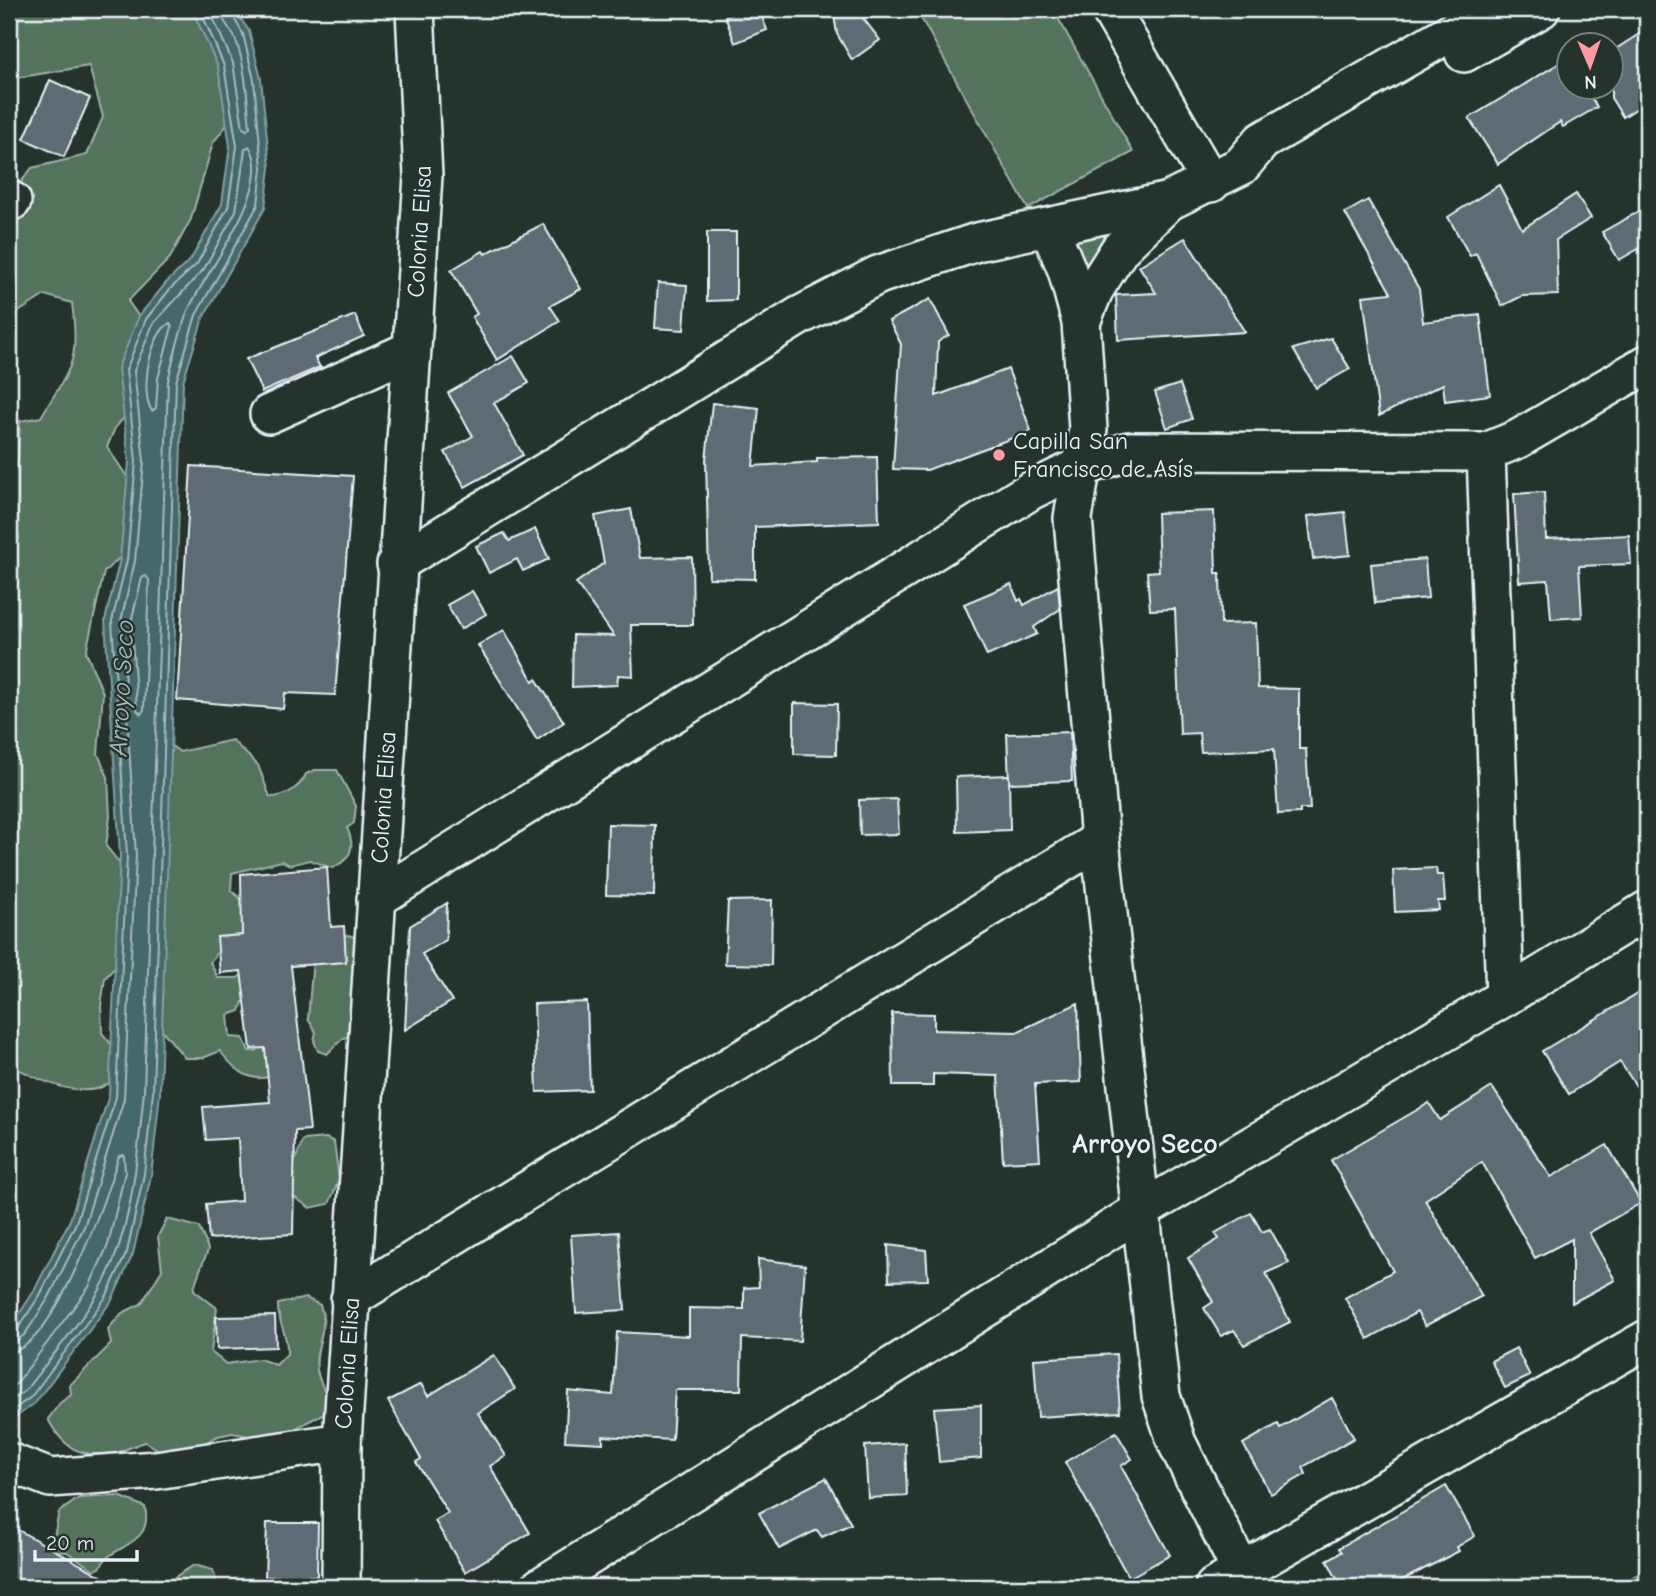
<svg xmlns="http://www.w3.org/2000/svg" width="1656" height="1596" font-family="'Comic Neue',sans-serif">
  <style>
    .green { fill: #53735c; stroke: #9eb2aa; stroke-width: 2 }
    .water { fill: #45676b; stroke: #869ea3; stroke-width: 2 }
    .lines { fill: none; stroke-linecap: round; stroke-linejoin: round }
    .shore { stroke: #a7bac0; stroke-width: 2 }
    .building { fill: #606a74; stroke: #e8f1f8; stroke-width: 2 }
    .minor-casing { stroke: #e8f1f8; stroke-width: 42 }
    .minor { stroke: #26332d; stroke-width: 37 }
    .poi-dot { fill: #ff9aa2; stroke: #26332d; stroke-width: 2.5 }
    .labels { text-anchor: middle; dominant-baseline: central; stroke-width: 5; stroke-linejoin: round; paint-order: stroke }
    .street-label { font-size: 24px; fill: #e8f1f8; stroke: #26332d }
    .poi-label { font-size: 24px; fill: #e8f1f8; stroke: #26332d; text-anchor: start }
    .water-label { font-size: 26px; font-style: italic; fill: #a7bac0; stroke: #26332d }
    .quarter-label { font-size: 28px; font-weight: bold; fill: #e8f1f8; stroke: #26332d }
  </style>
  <rect width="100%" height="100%" fill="#26332d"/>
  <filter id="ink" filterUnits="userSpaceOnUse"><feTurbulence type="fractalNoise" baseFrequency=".0143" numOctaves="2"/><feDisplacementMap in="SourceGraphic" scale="14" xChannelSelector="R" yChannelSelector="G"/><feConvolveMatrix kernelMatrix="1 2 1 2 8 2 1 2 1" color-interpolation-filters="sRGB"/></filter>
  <g filter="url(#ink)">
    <g class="green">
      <path d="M9,9h182l22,21 22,84 -22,29 -22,76 -21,39 -42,43 18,26 -12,79 -19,22 -8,19 27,40 -8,65 -22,20 -18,80 17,41 -5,61 10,23 2,40 -4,29 22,28 -8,88 -15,16 -4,28 1,27 14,17 1,29c-7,3 -15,9 -21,10 -28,6 -64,-12 -87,-25v-512l6,-2 4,-13 -10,-30v-35l9,-10 2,-41 21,-4c30,-51 39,-52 31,-114l-27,-8 -36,23v-121l23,-29 55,-13 16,-38 -14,-51 -80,13z"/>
      <polygon points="916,9 1053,9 1133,152 1028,209"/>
      <polygon points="1129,222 1088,280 1065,240"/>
      <path d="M160,738l20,14 52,-12 26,25 12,32c15,0 30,-9 36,-23l9,-4h22l19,36 -2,17 -7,5c9,19 4,32 -15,40l-22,-8 -20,5 -8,-4 -50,12 -1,17 15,14 6,27 -36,23 -6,8 8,16h19l8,-4 23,19 -25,9 -3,9 -12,4 2,22 13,1 6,13h7l5,-7h13l8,29c-28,12 -44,2 -62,-22l-17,7h-18l-30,-36z"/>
      <polygon points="348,935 361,939 353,1034 342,1039 327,1054 318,1051 314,1041 316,1032 308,1019 313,959 337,938"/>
      <polygon points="326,1138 334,1142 339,1179 329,1204 310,1208 291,1195 288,1179 303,1140"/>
      <path d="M167,1219l32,8c2,6 8,16 9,23 0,2 -13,29 -14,40l23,18 -6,44 15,12 34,-5 16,6 11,-11c2,-19 -10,-31 -9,-50l28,-6 14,7c10,24 -7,42 -3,65 3,19 12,17 9,42l-35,19 -36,6 -23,-4 -14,3 -24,13 -28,6 -20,-13c-11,2 -20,9 -31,11 -35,5 -51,-4 -67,-34l12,-16 11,-8 -1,-10 41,-41 -3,-15 14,-16 19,-9 21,-34 -4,-34z"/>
      <path d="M119,1496l26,11c9,41 -35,36 -45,61l-6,2 -27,-18 -16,-1 8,-39 20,-14z"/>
      <path d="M194,1565l19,5 4,14 -5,3h-89c16,-8 26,-13 42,-4z"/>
      <polygon points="1647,1569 1647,1587 1615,1587"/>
    </g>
    <polygon class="water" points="192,9 234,9 249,31 261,79 270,168 265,208 203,318 183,382 160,1093 151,1176 133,1254 112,1300 35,1403 9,1422 9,1330 34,1291 70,1220 109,1095 120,855 105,620 120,559 129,461 118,368 139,316 166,283 191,259 222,204 230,146 218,67"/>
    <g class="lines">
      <g class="shore">
        <path d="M209,9l24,54 10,65 4,2 3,-3c-3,-29 -4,-61 -15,-89 -5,-11 -14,-17 -15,-29"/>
        <path d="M170,323l2,4 -14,51 -2,30 -4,3c-13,-18 -2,-78 18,-88z"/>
        <polygon points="146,576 149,580 144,710 141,714 137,710 131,622 142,578"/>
        <polyline points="9,1333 17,1330 40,1295 76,1223 116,1097 127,855 112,621 127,560 136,461 126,370 146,319 171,288 197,264 228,207 237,146 224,66 200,9"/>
        <path d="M9,1341l9,-1 7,-6 23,-35 36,-72 40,-128 12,-244 -15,-234 14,-60 9,-100 -10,-90 19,-47 51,-55 32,-58 9,-62 4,-3c28,41 -47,129 -62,167 -8,22 -14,46 -19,68l-24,710c-7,67 -11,143 -46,202 -20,34 -49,66 -73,98l-16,11"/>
        <path d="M9,1352c45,-2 97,-156 110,-196l5,-1 1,17 -17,73 -19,42 -72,96 -8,6"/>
        <polyline points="9,1413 31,1397 106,1297 127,1252 144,1174 153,1092 176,382 196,315 258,205 262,168 254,80 243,34 229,9"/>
      </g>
    </g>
    <g class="building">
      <polygon points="745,9 759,9 767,30 735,43 725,16"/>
      <polygon points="833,9 856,9 880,40 852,60 837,34"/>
      <polygon points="1647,29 1647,102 1623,117 1611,98 1611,52"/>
      <polygon points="1568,58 1569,88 1585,88 1597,107 1563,127 1560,122 1498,164 1469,118"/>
      <polygon points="50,80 90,98 64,157 24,139"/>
      <polygon points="1499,185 1522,229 1576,194 1591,218 1556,240 1558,295 1522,296 1502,306 1476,253 1470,256 1448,217"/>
      <polygon points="1368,200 1419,289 1423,322 1480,315 1490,395 1445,401 1443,384 1379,416 1363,296 1391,293 1345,213"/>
      <polygon points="1647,207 1647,244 1619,260 1602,232"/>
      <polygon points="543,224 581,289 550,306 560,321 497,360 472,317 477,314 451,270 483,251 485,254"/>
      <polygon points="707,232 736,232 736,300 707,301"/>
      <polygon points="1185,238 1245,332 1118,340 1116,295 1156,293 1139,266"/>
      <polygon points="658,283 687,285 684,330 655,328"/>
      <polygon points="930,299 949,335 938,342 936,396 1008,369 1031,431 927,470 893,469 901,344 889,321"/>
      <polygon points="355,315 364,336 315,358 320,367 262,392 246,359"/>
      <polygon points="1331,338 1350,369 1316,388 1293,349"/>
      <polygon points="513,356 529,383 494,403 523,455 465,487 445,452 473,436 448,393"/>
      <polygon points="1180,384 1192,419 1167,428 1155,392"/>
      <polygon points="712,403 759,408 753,466 817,462 817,458 877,457 879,522 755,527 755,579 709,578 706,460"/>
      <polygon points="191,466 353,476 335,695 285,693 283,709 177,700"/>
      <polygon points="1544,492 1546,539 1629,535 1631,564 1579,566 1582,617 1551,619 1548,580 1519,582 1514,494"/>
      <polygon points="631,509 640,558 692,557 693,625 631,625 633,676 618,675 617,685 572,687 573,635 614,636 576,583 604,563 595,516"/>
      <polygon points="1214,511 1216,573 1220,573 1221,624 1256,623 1258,688 1299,689 1299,749 1306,749 1310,809 1300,809 1300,813 1278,814 1274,749 1201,752 1199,733 1180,734 1175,609 1150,610 1147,572 1159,571 1157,513"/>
      <polygon points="1345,512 1350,555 1313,559 1308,516"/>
      <polygon points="535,529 549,559 523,571 517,559 489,573 476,546 504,533 509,541"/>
      <polygon points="1425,559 1428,598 1375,603 1371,564"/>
      <polygon points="1011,584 1018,601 1021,599 1024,605 1058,586 1060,609 1034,627 1037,634 987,656 964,604"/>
      <polygon points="472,591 486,614 461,629 447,605"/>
      <polygon points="504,630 533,681 536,679 564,722 537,740 478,645"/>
      <polygon points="794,703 837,704 836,755 794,754"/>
      <polygon points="1070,732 1072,781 1009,783 1007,734"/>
      <polygon points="1009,775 1010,830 957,832 956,777"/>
      <polygon points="897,799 899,834 860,835 859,800"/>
      <polygon points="608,824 655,825 654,896 606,895"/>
      <polygon points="327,867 331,927 344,926 346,962 291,966 310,1130 295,1131 293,1234 209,1239 206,1204 241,1201 238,1138 206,1140 203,1107 270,1102 265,1048 251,1049 241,971 220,973 217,937 242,935 241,874"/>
      <polygon points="1436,868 1437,875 1443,875 1445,901 1438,901 1439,910 1395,912 1393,870"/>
      <polygon points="772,900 771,965 725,964 728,901"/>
      <polygon points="447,903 446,940 422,954 452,1001 405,1030 410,926"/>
      <polygon points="1647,988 1647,1102 1620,1062 1569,1094 1542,1051"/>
      <polygon points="587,1002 590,1090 537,1092 534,1004"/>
      <polygon points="1078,1003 1081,1082 1035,1084 1040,1160 1003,1162 998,1076 933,1074 933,1086 893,1086 892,1013 934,1014 934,1030 1017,1032"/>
      <polygon points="1492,1087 1551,1177 1607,1145 1641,1203 1589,1233 1615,1280 1572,1303 1572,1239 1535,1258 1482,1162 1425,1200 1482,1296 1425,1326 1417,1312 1368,1339 1345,1298 1393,1271 1331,1160 1429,1103 1440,1120"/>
      <polygon points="1251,1213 1262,1232 1270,1229 1289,1263 1266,1273 1290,1322 1244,1345 1234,1330 1221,1336 1204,1308 1213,1302 1188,1258 1219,1239 1215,1233"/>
      <polygon points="619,1232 625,1310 576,1313 571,1235"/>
      <polygon points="888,1245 926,1250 928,1280 889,1281"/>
      <polygon points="758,1259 805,1265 800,1341 742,1338 741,1390 675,1390 672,1440 603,1436 603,1443 565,1441 568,1391 613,1395 617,1332 689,1336 689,1308 744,1309 744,1288 759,1287"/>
      <polygon points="275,1316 276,1347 217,1349 216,1317"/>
      <polygon points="1516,1348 1530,1376 1505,1388 1491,1361"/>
      <polygon points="1116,1354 1120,1412 1038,1417 1034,1359"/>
      <polygon points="494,1355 515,1389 478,1413 506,1456 490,1466 530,1533 465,1572 435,1521 448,1513 416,1462 421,1459 388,1401 421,1384 428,1396"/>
      <polygon points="1332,1398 1354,1438 1303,1467 1306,1474 1271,1494 1243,1444 1278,1424 1280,1428"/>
      <polygon points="981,1405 981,1458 939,1462 934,1408"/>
      <polygon points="1116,1432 1132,1459 1121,1466 1170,1555 1129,1578 1065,1462"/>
      <polygon points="905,1443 907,1496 868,1498 865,1446"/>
      <polygon points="826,1478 851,1524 822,1537 817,1530 779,1549 759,1513"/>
      <polygon points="1446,1486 1475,1536 1457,1547 1459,1551 1389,1587 1341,1587 1327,1560 1342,1552 1339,1548"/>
      <polygon points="267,1523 318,1523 317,1576 265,1577"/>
      <polygon points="9,1525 121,1587 9,1587"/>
    </g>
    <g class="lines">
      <g class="minor-casing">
        <g id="minor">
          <polyline points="1110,9 1211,183"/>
          <polyline points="1464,53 1541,9"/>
          <polyline points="9,200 12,201"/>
          <polyline points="1049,227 1067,270 1081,322 1088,429 1073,518 1100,840 1161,1396 1177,1443 1249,1587"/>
          <polyline points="1081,322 1094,290 1120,249 1169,201"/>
          <polyline points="269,414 411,350"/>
          <polyline points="1486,452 1505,997"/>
          <polyline points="396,564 799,316 878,275 977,242 1169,201 1241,166 1262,141 1491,9"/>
          <polyline points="376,899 1030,491 1073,470 1129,451 1486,452 1518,439 1647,364"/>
          <polyline points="350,1299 1100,840"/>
          <polyline points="9,1462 50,1478 156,1470 342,1442"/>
          <path id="s1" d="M341,1587l1,-145 81,-1266 -8,-167"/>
          <polyline points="540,1587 1140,1211 1505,997 1647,910"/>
          <polyline points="1214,1587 1647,1339"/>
        </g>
      </g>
      <use href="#minor" class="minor"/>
    </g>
  </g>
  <circle class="poi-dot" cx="999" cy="455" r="7"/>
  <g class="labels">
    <g class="street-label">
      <text stroke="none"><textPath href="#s1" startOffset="1358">Colonia Elisa</textPath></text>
      <text stroke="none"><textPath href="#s1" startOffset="791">Colonia Elisa</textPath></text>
      <text stroke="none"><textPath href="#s1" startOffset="224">Colonia Elisa</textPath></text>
    </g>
    <g class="poi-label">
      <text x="1013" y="441">Capilla San<tspan x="1013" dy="28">Francisco de Asís</tspan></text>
    </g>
    <g class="water-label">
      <text transform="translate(122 688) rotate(-87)">Arroyo Seco</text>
    </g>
    <g class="quarter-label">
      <text x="1145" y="1144">Arroyo Seco</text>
    </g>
  </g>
  <rect width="1656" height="1596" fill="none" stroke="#26332d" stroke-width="35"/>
  <rect x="18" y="18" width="1621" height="1561" fill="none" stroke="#e8f1f8" stroke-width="2.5" filter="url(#ink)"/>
  <g transform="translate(1590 66) rotate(178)"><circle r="33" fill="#26332d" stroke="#747f7e" stroke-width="2"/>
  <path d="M0-5L12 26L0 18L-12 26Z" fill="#ff9aa2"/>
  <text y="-10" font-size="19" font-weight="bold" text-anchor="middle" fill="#e8f1f8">N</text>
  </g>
  <path d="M35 1550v10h102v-10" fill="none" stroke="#e8f1f8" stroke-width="3.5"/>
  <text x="46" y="1550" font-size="21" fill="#e8f1f8" stroke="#26332d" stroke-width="5" paint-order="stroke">20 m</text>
</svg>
